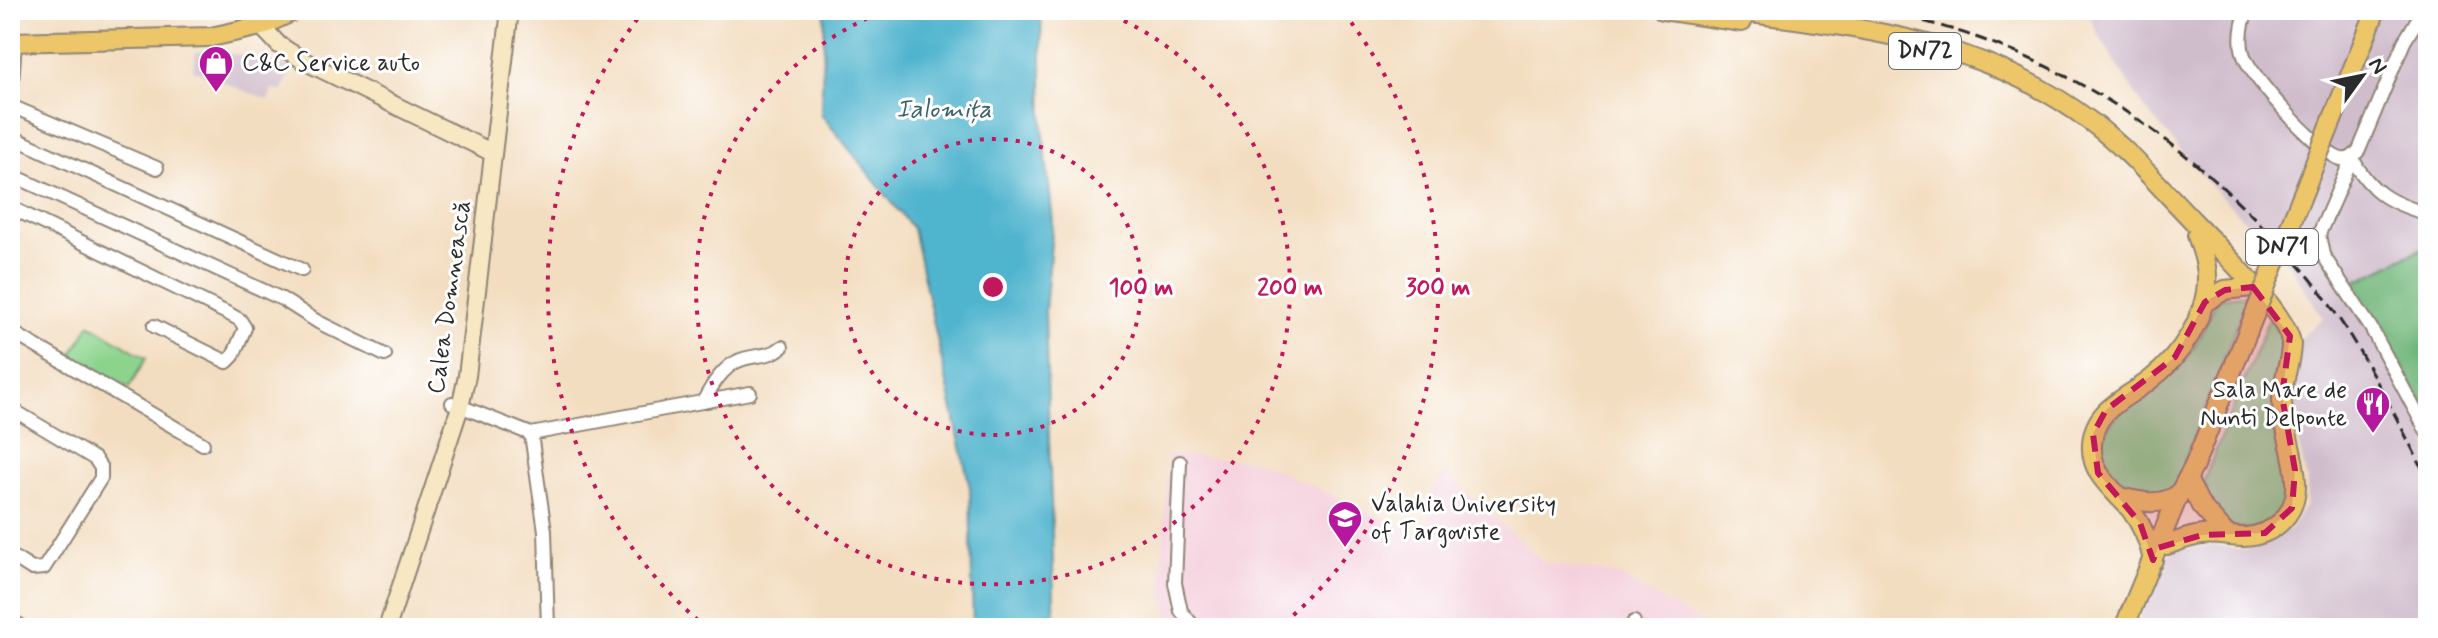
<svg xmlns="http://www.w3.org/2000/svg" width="2438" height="638" font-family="Mynerve,sans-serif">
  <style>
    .built { fill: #f4cfdc }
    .industrial { fill: #d0bdcc }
    .green { fill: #8cd48e; stroke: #5c805c; stroke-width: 2 }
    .forest { fill: #71b679; stroke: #4e7052; stroke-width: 2 }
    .water { fill: #50b4ce; stroke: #3e707c; stroke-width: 2 }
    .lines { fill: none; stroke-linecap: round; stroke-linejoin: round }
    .street-casing { stroke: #8f8476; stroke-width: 16 }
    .secondary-casing { stroke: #8f8476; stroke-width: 20 }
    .primary-casing { stroke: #8f8476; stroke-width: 22 }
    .street { stroke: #fff; stroke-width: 12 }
    .secondary { stroke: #f7e8c3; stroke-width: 16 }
    .primary { stroke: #ecc669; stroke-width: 18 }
    .rail { stroke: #2b2b2b; stroke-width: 3; stroke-dasharray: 12 6; stroke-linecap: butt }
    .primary-bridge-casing { stroke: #8f8476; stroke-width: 22; stroke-linecap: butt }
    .primary-bridge { stroke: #ecc669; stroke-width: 18 }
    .marked { fill: #c2185b; fill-opacity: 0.2; stroke: #c2185b; stroke-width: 6; stroke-dasharray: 16 10; stroke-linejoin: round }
    .ring { fill: none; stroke: #c2185b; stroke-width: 4; stroke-dasharray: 4 8 }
    .labels { text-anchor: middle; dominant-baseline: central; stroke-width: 6; stroke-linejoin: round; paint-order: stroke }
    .shield { fill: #fff; stroke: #6b6b6b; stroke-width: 2 }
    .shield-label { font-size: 22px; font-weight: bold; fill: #2b2b2b }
    .poi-label { font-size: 24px; fill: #2b2b2b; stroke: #fff; text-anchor: start }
    .street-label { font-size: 24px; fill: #2b2b2b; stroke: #fff }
    .water-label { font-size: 26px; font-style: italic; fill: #3a626c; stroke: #fff }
    .centre { fill: #c2185b; stroke: #fff; stroke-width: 4 }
    .ring-label { font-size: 24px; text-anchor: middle; font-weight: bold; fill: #c2185b; stroke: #fff; stroke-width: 6; stroke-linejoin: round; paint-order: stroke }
  </style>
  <rect width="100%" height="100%" fill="#fff"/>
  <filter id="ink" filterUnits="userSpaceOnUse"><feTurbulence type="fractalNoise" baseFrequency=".0125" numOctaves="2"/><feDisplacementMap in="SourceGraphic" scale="16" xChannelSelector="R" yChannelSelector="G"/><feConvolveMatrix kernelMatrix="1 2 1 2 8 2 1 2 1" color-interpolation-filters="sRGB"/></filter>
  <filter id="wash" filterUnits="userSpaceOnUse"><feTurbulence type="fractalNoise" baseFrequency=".006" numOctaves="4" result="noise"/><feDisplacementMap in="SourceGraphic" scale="32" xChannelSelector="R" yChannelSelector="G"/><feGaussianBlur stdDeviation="1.8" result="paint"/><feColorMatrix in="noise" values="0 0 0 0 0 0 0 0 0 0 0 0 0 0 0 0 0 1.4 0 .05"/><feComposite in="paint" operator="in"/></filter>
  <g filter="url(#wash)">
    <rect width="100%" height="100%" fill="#f3ddc0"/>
    <polygon class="built" points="1168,454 1257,461 1418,534 1431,519 1432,489 1446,473 1544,563 1615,574 1711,628 1178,628 1171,621 1163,599 1162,564"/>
    <g class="industrial">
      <polygon points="2088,10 2428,10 2428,628 2136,628 2164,555 2184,548 2216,545 2243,550 2267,543 2290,529 2306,505 2307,481 2294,423 2292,388 2298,361 2298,340 2323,318 2291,267 2210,185 2142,105 2096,31"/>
      <polygon points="196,51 244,55 293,67 282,92 272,89 268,100 193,70"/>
    </g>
    <g class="green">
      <path d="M2249,294l-74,193 -8,8c-24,0 -44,0 -58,-24 -33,-51 48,-77 74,-108 15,-19 25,-43 34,-65z"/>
      <path d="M2269,318c5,6 12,12 13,20 5,27 -12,62 -8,92 4,30 24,55 4,83 -25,36 -80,6 -74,-33z"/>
      <polygon points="90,324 146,358 129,388 72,355"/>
    </g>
    <polygon class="forest" points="2428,245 2428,415 2397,357 2349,285"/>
    <polygon class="water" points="825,10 1041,10 1043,130 1053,222 1045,311 1055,628 973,628 970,488 913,229 821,114"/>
  </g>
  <g filter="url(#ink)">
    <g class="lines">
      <g class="street-casing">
        <g id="street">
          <path d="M2247,10c-5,14 -8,28 -4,43 6,23 73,95 95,105 9,4 16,-1 21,-8l45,-108 19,-32"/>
          <polyline points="11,106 157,168"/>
          <polyline points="10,111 15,42"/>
          <polyline points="10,136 302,270"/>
          <polyline points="2352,158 2319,234 2323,255 2371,328 2428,434"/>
          <path d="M2352,158c19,35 38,45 76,56"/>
          <polyline points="10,174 282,299 318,322 385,355"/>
          <polyline points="10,207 231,315 240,320 245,328 233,356 227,362 154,326"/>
          <polyline points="10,331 203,444"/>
          <path d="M703,402c8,-15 19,-34 35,-41 14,-7 31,-3 44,-14"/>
          <polyline points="452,403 531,434"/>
          <polyline points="10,408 95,459 101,468 101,478 44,568 32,569 10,555"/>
          <polyline points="531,434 750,393"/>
          <polyline points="531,434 545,531 548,628"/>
          <polyline points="1180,462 1175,583 1181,611 1195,628"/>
          <polyline points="10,619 24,628"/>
          <polyline points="1630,628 1634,622"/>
        </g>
      </g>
      <g class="secondary-casing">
        <g id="secondary">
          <polyline points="261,26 279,45 304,61 493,153"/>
          <polyline points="387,628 460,407 467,376 510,10"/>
        </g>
      </g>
      <g class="primary-casing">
        <g id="primary">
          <polyline points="1663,10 1742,22"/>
          <path d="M1729,10c130,18 253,29 361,111 39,29 70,66 104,101 21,22 97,96 97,122 0,19 -9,36 -9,54 0,29 13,55 14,84 2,31 -21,53 -51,55 -15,0 -28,-4 -43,-2 -12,1 -23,6 -35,10"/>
          <polyline points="2369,28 2376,10"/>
          <polyline points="10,42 211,37 261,26 296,10"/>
          <polyline points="2205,302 2225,290 2253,287"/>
          <polyline points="2188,481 2201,506 2227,535"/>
          <path d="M2119,497c22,5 41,10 60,-3"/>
          <path d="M2153,560c-4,-19 -11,-35 -22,-50 -17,-21 -41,-35 -39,-66 2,-36 34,-45 58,-64 30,-23 58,-64 57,-104 0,-14 -6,-27 -10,-41"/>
          <polyline points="2124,628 2179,494 2194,466"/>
        </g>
      </g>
      <use href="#street" class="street"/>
      <use href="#secondary" class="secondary"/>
      <use href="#primary" class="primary"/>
      <path class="rail" d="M1871,10c156,27 288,107 396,221 19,21 40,41 56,64 41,58 73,121 105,185"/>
      <g class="primary-bridge-casing">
        <polyline id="primary-bridge" points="2194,466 2369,28"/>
      </g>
      <use href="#primary-bridge" class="primary-bridge"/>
    </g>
  </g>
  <path class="marked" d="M2253,287l37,49 -8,60 13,74 -3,38 -27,25 -63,2 -44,13 -5,12 -13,-37 -42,-50 -5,-39 13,-24 69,-53 30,-55 20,-12z"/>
  <g class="ring">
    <circle cx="993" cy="287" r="148"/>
    <path d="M1102 11A297 297 0 1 1 884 11"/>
    <path d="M707 628A445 445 0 0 1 642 13M1344 13A445 445 0 0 1 1279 628"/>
  </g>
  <defs>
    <g id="shop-pin" transform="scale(1.8)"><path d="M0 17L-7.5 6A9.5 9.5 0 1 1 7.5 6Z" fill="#b5179e" stroke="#fff"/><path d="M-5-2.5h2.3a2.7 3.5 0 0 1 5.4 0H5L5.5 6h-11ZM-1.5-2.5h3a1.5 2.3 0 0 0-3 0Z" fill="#fff"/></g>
    <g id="restaurant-pin" transform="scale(1.8)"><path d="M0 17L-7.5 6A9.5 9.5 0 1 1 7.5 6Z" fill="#b5179e" stroke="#fff"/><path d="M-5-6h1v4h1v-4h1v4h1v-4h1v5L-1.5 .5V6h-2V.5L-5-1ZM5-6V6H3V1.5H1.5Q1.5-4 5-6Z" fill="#fff"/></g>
    <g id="university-pin" transform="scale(1.8)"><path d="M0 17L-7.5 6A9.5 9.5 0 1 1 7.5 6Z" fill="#b5179e" stroke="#fff"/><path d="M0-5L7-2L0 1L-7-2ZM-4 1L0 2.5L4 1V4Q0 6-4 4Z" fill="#fff"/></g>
  </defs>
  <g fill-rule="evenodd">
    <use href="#shop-pin" x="216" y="63"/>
    <use href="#restaurant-pin" x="2373" y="404"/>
    <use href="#university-pin" x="1345" y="518"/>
  </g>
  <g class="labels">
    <g class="shield">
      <rect x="1889" y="33" width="72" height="36" rx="6"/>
      <rect x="2246" y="229" width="72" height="36" rx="6"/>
    </g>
    <g class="shield-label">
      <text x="1925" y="51">DN72</text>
      <text x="2282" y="247">DN71</text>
    </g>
    <g class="poi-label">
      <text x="242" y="63">C&amp;C Service auto</text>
      <text x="2347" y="390" text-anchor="end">Sala Mare de<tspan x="2347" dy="28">Nunti Delponte</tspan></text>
      <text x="1371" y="504">Valahia University<tspan x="1371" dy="28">of Targoviste</tspan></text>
    </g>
    <g class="street-label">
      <text transform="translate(450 297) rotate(-82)">Calea Domnească</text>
    </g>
    <g class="water-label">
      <text x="944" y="110">Ialomița</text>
    </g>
  </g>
  <circle cx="993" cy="287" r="12" class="centre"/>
  <g class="ring-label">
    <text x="1141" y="295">100 m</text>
    <text x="1290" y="295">200 m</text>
    <text x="1438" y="295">300 m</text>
  </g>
  <rect width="2438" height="638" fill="none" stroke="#fff" stroke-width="40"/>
  <g transform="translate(2362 76) rotate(57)" stroke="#ffffff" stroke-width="6" paint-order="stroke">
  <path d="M0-6L14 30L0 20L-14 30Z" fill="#2b2b2b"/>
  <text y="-12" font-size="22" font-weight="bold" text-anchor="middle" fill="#2b2b2b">N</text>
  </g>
</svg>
